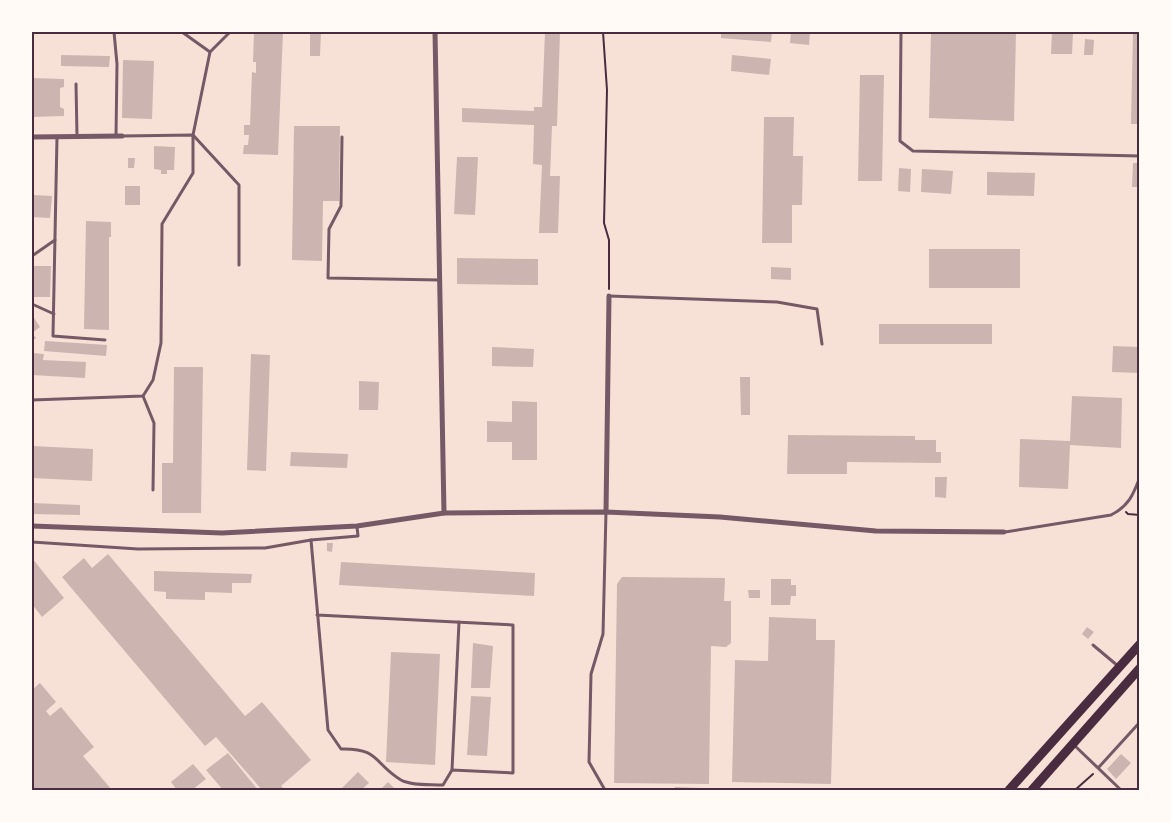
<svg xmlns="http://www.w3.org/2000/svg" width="1171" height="822" font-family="'Roboto Condensed',sans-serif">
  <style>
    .building { fill: #ccb4b1 }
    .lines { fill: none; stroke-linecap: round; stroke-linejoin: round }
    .path { stroke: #4a2c40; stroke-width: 2 }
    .service { stroke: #755966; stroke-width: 3 }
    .minor { stroke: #755966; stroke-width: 5 }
    .trunk { stroke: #4a2c40; stroke-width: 9 }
    .neatline { fill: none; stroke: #4a2c40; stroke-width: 2 }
  </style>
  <rect width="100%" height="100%" fill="#f7e1d7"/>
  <g class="building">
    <polygon points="254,32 283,32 278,155 243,154 244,145 248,145 249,135 244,135 244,125 250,125 252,72 256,73 256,62 253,62"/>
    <polygon points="310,32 321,32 320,56 310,56"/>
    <polygon points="545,32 560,32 557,126 552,126 550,176 560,176 558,233 539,233 542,165 533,164 534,125 462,122 462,108 534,111 534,107 542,107"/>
    <polygon points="721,32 772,32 771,42 721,38"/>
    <polygon points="791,32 810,32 809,45 790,43"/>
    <polygon points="931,32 1016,32 1014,121 929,118"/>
    <polygon points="1052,32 1073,32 1072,54 1051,54"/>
    <polygon points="1133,32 1140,32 1140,124 1131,124"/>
    <polygon points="1085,39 1094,40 1093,55 1084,55"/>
    <polygon points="61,55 110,56 109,67 61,66"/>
    <polygon points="732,55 771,59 769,75 731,71"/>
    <polygon points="123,60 154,61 152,119 122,118"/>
    <polygon points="860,75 884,75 882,181 858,181"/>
    <polygon points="32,78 64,79 64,87 60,88 60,107 64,109 64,116 32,117"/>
    <polygon points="764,117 794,117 793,156 803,156 802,205 792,205 792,243 762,243"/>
    <polygon points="294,126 340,126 339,201 323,201 322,261 292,260"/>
    <polygon points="154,146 175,147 174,170 167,170 167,174 161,174 161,170 154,169"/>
    <polygon points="457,157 478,157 475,215 454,214"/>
    <polygon points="128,158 135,158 134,168 128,168"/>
    <polygon points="1133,163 1140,163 1140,187 1132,187"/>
    <polygon points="899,168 911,169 910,192 898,191"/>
    <polygon points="922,169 953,171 951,194 921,192"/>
    <polygon points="987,172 1035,173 1034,196 987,195"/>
    <rect x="125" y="186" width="15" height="19"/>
    <polygon points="33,195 52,196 50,218 32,217"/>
    <polygon points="86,221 111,222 111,237 109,237 109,330 84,329"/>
    <rect x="929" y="249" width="91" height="39"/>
    <polygon points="457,258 538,259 538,285 457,284"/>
    <polygon points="33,266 51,266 50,297 33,297"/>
    <polygon points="771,267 791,268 791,280 771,279"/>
    <polygon points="32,315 40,327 32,333 36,338 32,341"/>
    <rect x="879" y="324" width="113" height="20"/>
    <polygon points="45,341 107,345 106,356 44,351"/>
    <polygon points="1113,346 1140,347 1140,373 1112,372"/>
    <polygon points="492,347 534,349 533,367 492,366"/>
    <polygon points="32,353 44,354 43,360 86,362 85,378 32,375"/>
    <polygon points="251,354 270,355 266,471 247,470"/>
    <polygon points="174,367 203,367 201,513 162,513 162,463 173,463"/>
    <polygon points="740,377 750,377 750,415 741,415"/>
    <polygon points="359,381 379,382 378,410 359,410"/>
    <polygon points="1072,396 1122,398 1121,448 1070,445 1068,489 1019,487 1020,439 1070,441"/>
    <polygon points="512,401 537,402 537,460 512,460 512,442 487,442 487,421 512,422"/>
    <polygon points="788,435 915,436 915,440 936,440 936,452 941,452 941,463 847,462 847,474 787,474"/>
    <polygon points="32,446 93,449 92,481 32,478"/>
    <polygon points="291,452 348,454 347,468 290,466"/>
    <polygon points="935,477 947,477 946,498 935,497"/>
    <polygon points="32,503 80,505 80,515 32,514"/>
    <polygon points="327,543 333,543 332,552 327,551"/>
    <polygon points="108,554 245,716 262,702 311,760 281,786 285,790 262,790 216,737 205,746 62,577 84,558 92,568"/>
    <polygon points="32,558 64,598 42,617 32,604"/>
    <polygon points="341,562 535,573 534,596 339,585"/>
    <polygon points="154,571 252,574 251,583 232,583 232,593 205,592 205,600 166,599 166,592 154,591"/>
    <polygon points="622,577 725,578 724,601 731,601 731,643 726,647 711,646 709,784 614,783 617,584"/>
    <polygon points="771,579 791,579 791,585 796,585 796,596 791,596 790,605 771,605"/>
    <polygon points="748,590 760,590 760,598 749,598"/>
    <polygon points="769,617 816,619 816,640 835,640 831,784 732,782 735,660 768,661"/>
    <polygon points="1087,627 1094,632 1088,639 1082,634"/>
    <polygon points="473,643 493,646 490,688 471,688"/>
    <polygon points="391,652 440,654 435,765 386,762"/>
    <polygon points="40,683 56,702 46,711 50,716 61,707 94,747 83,756 112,790 32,790 32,690"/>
    <polygon points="471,696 491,697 487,756 467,755"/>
    <polygon points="228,753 258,790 223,790 206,770"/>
    <polygon points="1121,754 1131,763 1116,779 1107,769"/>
    <polygon points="193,764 206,779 192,790 177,790 171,782"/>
    <polygon points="358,772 369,783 361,790 340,790"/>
    <polygon points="388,782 396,790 381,789"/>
    <polygon points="675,787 726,789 726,790 675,790"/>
  </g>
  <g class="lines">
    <g class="path">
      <polyline points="603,32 607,90 604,223 609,240 609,289"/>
      <polyline points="1126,512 1128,514 1140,515"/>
      <polyline points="1075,790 1093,774"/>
    </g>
    <g class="service">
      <polyline points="114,32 117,64 116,136"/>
      <polyline points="182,32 210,52"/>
      <polyline points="901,32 900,141 913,151 1140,156"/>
      <polyline points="76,84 77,136"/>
      <polyline points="122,136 193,135 239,185 239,265"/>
      <polyline points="57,137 53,336 105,340"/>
      <polyline points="342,137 341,206 329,229 328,278 440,280"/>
      <polyline points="32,256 55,240"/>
      <polyline points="609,296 777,302 817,309 822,344"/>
      <polyline points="32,304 54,314"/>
      <polyline points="143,396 154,423 153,490"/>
      <polyline points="32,400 143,396 153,380 161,343 162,224 193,173 193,135 210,52 230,32"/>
      <path d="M1005,532l106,-17c18,-9 22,-20 29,-38"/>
      <path d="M311,540l17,190 13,19c39,-1 32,14 60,31 11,6 29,4 42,5l9,-15 61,3v-148l-196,-10"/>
      <polyline points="32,542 138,549 265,548 311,540 358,536 357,527"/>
      <polyline points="1093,645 1118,666"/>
      <polyline points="1074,745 1121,790"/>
      <polyline points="1099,767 1140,722"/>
      <polyline points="452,770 459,622"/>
      <polyline points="605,790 589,762 591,674 603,634 606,512"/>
    </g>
    <g class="minor">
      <polyline points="435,32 444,513"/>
      <polyline points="32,137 122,136"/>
      <polyline points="606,512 609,296"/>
      <polyline points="32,526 222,533 357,526 444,513 606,512 720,517 876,531 1004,532"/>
    </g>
    <g class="trunk">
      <polyline points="1009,790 1140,644"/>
      <polyline points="1032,790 1140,668"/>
    </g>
  </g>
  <rect width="1171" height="822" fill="none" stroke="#fffaf5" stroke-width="66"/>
  <rect x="33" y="33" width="1105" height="756" class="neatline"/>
</svg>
